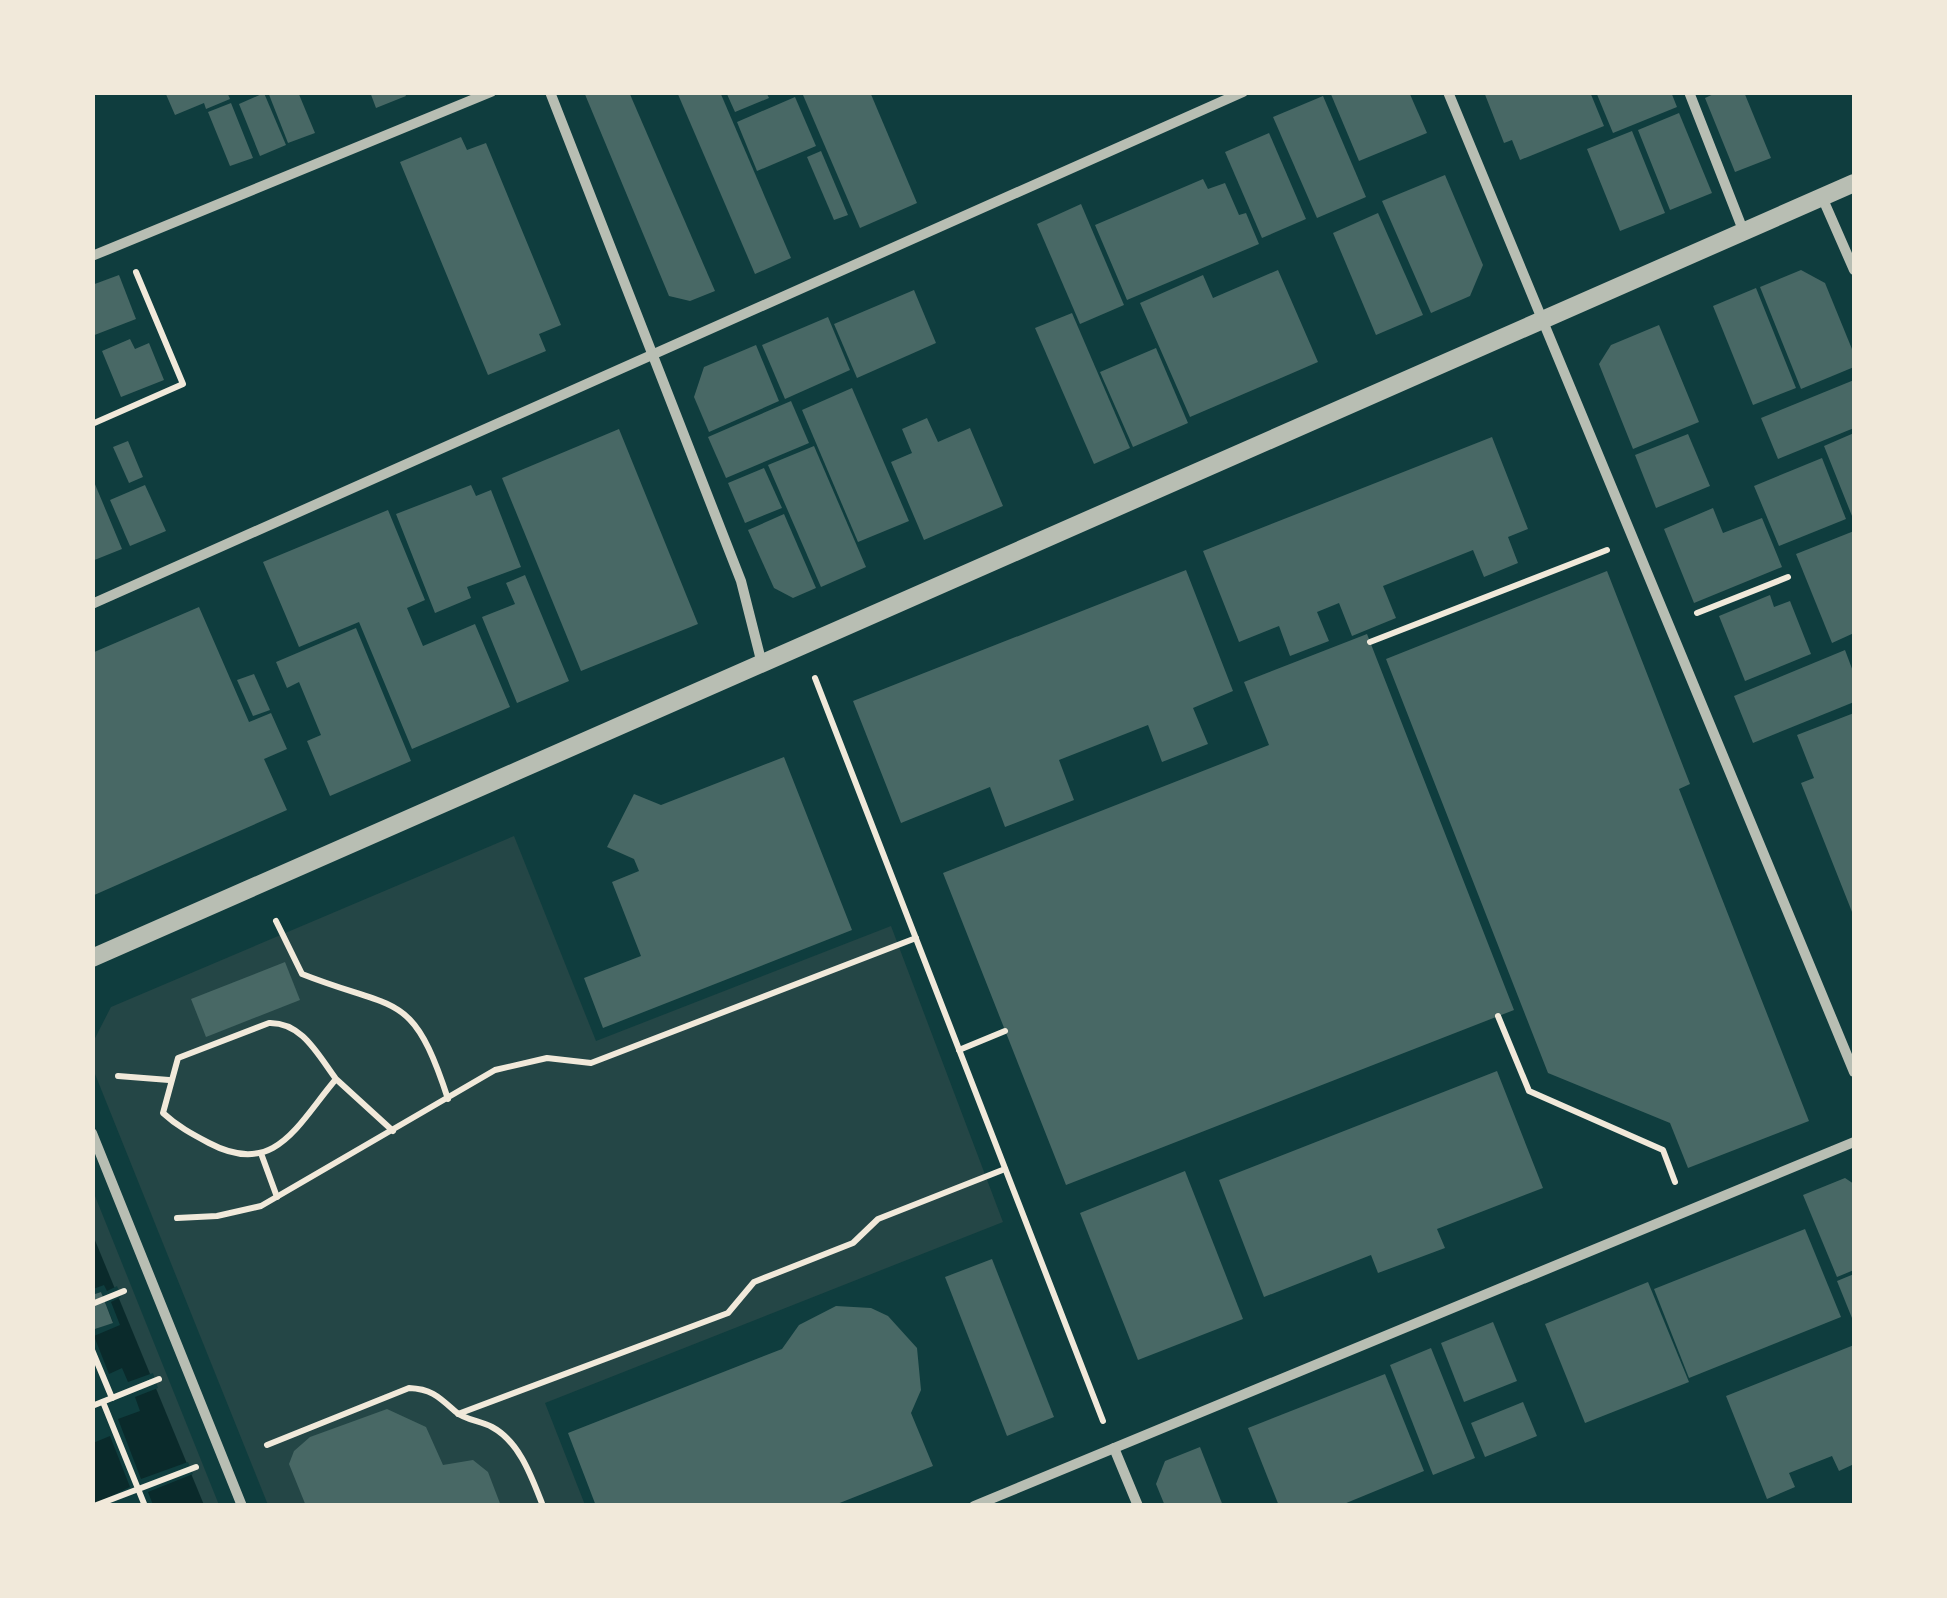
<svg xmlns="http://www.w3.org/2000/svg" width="1947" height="1598" font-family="'IBM Plex Sans',sans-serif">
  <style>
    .green { fill: #244646 }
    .water { fill: #0a2a2b }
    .pier { fill: #0f3d3e }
    .building { fill: #486865 }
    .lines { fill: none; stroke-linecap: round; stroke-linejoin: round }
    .path { stroke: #f1e9da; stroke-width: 6 }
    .minor { stroke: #b8beb3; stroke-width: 10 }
    .tertiary { stroke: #b8beb3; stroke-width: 18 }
  </style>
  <rect width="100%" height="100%" fill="#0f3d3e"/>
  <g class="green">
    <polygon points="514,836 596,1041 891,926 1003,1222 545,1403 585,1505 268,1505 93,1069 92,1044 111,1007"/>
    <polygon points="93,1191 219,1505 93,1505"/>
  </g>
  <polygon class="water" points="92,1233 204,1505 93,1505"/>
  <polygon class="pier" points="104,1285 107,1291 117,1286 121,1297 111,1302 120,1325 94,1336 109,1374 122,1368 128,1382 153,1373 158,1388 135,1397 140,1411 118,1419 141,1479 188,1462 193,1474 148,1492 153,1505 93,1505 130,1487 110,1436 93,1443 93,1330 113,1322 101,1292 93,1295 93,1289"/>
  <g class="building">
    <polygon points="165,92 227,92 230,99 206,109 204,103 175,115"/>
    <polygon points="268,92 298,92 315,133 288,143"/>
    <polygon points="370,92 404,92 406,96 376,108"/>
    <polygon points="584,92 629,92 715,291 690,301 669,296"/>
    <polygon points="677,92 720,92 791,258 755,274"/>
    <polygon points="726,92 766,92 769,98 735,112"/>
    <polygon points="809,92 870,92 917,203 860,228 803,95"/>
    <polygon points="1330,92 1409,92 1427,133 1359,161"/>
    <polygon points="1484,92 1590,92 1604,126 1520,160 1512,140 1504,143"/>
    <polygon points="1596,92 1671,92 1677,107 1613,133"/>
    <polygon points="1718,92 1744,92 1771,158 1735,172 1705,98"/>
    <polygon points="264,93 286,145 260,156 239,104"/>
    <polygon points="1323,96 1366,197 1317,218 1273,117"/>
    <polygon points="795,97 816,146 757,171 737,122"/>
    <polygon points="231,103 253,158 230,166 208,112"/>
    <polygon points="1679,113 1712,193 1670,210 1638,130"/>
    <polygon points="1632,131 1665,213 1620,231 1587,149"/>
    <polygon points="1269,133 1306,219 1262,238 1225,152"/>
    <polygon points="461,137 467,150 486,143 561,325 539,334 546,351 488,375 400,162"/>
    <polygon points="821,151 848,215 834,220 807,157"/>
    <polygon points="1445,175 1483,265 1470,296 1431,313 1382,201"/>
    <polygon points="1203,179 1208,189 1225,183 1239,215 1246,213 1259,244 1127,300 1095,225"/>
    <polygon points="1081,204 1124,305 1080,324 1037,224"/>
    <polygon points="1378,213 1423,315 1376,335 1333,233"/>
    <polygon points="1278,270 1318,362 1190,417 1140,303 1203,275 1213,298"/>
    <polygon points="1801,270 1825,283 1854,354 1854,367 1801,389 1760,287"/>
    <polygon points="119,275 136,319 92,336 92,285"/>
    <polygon points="1756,288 1796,388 1753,405 1713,306"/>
    <polygon points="914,290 936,343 857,378 834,324"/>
    <polygon points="1072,313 1130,448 1094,464 1035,328"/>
    <polygon points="828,317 850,370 785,399 762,345"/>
    <polygon points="1659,325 1699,422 1633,449 1599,364 1611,345"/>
    <polygon points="130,339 135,349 149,343 164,380 121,397 102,351"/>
    <polygon points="756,345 779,401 709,432 694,397 704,367"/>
    <polygon points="1156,348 1188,423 1133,447 1100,372"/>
    <polygon points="1854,380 1854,428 1778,459 1761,418"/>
    <polygon points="852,388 909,521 858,542 802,410"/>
    <polygon points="791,401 809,443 726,478 708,437"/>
    <polygon points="927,418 938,442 970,428 1003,506 924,540 891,462 912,453 902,429"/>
    <polygon points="619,429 698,624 581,671 502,478"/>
    <polygon points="1854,433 1854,521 1824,446"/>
    <polygon points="1688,434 1710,486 1656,508 1635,455"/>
    <polygon points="1492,437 1528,529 1508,537 1518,563 1484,577 1473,550 1383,586 1396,618 1352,636 1339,603 1317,612 1329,641 1290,656 1279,626 1239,642 1203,551"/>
    <polygon points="128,441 143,477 129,483 113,447"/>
    <polygon points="814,446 866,567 821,587 768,465"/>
    <polygon points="1822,458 1846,519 1779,546 1754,486"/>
    <polygon points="764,468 782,508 745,523 728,483"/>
    <polygon points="92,477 122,549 92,561"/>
    <polygon points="145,485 166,531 130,546 110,500"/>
    <polygon points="471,485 476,496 491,490 521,567 467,587 471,598 435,613 396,514"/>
    <polygon points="1713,508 1723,533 1762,518 1782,567 1694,603 1664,529"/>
    <polygon points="388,510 425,600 407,608 423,646 475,624 510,707 412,749 359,622 299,647 263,562"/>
    <polygon points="784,514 816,588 793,598 774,588 748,530"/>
    <polygon points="1854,531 1854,633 1832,643 1796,554"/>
    <polygon points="1186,570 1233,691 1193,708 1208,744 1162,762 1148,725 1059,760 1074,800 1005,827 990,787 901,823 853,701"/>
    <polygon points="1607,571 1690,784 1679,789 1809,1121 1688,1168 1670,1123 1548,1073 1386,659"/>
    <polygon points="525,575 569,681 517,703 482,617 515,604 506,583"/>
    <polygon points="1770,595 1774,607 1790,601 1811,654 1745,681 1719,616"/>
    <polygon points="199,607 249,722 271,713 287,749 264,759 287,810 92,896 92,653"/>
    <polygon points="356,628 411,761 330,796 307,741 321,735 299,682 287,688 276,662"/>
    <polygon points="1367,634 1514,1010 1066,1185 943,873 1269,745 1244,682"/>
    <polygon points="1845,650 1854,674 1854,702 1753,743 1734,696"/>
    <polygon points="254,674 270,710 253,716 237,680"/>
    <polygon points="1854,713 1854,917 1801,783 1814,778 1797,735"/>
    <polygon points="784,757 852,930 603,1028 584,978 641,956 612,882 639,871 634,859 607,847 634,794 661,805"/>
    <polygon points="285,962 300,1000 206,1037 191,999"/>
    <polygon points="1497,1071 1543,1188 1437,1229 1445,1248 1378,1273 1371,1255 1264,1297 1219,1180"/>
    <polygon points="1185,1171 1243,1319 1138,1360 1080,1213"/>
    <polygon points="1845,1178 1854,1184 1854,1270 1837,1277 1803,1195"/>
    <polygon points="1805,1229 1841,1317 1689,1378 1654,1289"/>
    <polygon points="992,1259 1054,1417 1007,1436 945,1277"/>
    <polygon points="1854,1274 1854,1323 1837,1281"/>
    <polygon points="1648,1282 1689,1382 1585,1423 1545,1324"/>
    <polygon points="101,1292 113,1323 92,1330 92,1295"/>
    <polygon points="836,1306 871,1308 888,1316 917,1348 921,1390 911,1413 933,1466 832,1506 596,1506 568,1433 782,1349 799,1325"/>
    <polygon points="1493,1322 1517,1381 1464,1402 1441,1343"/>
    <polygon points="1854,1345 1854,1464 1839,1471 1832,1456 1789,1473 1795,1487 1767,1499 1726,1396"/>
    <polygon points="1431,1348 1475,1458 1433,1475 1390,1365"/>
    <polygon points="1385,1374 1424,1471 1339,1506 1279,1506 1248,1428"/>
    <polygon points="1523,1402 1537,1436 1485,1457 1471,1423"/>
    <polygon points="387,1409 426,1427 443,1465 473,1460 488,1472 501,1506 306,1506 289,1464 294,1451 310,1437"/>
    <polygon points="1200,1447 1223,1506 1165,1506 1156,1484 1165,1461"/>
  </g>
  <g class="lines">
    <g class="path">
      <polyline points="92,424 183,384 136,272"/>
      <polyline points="1697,613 1788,577"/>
      <polyline points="1370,642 1607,550"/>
      <polyline points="815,678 1103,1421"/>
      <path d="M276,921l26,53c96,38 110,15 146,125"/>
      <polyline points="1498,1016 1529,1091 1663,1150 1675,1182"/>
      <polyline points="959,1050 1005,1031"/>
      <polyline points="118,1076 169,1080"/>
      <path d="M336,1079c-18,-24 -34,-57 -67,-56l-91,35 -15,55c14,13 29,21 46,30 66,35 88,-18 127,-64l57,52"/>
      <polyline points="262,1156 277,1197"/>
      <polyline points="177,1218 217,1216 261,1206 495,1070 547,1058 591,1063 916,938"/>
      <polyline points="92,1304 124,1291"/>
      <polyline points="92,1350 112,1398 159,1379"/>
      <polyline points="103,1402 145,1506"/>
      <polyline points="92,1406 112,1398"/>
      <polyline points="458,1414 728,1313 754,1282 853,1243 878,1219 1005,1169"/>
      <path d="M267,1445l142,-57c23,1 30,9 47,24 9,8 25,9 36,15 28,15 40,51 51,79"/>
      <polyline points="94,1506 196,1467"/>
    </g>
    <g class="minor">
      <polyline points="550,92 741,581 762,664"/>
      <polyline points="1448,92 1854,1072"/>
      <polyline points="1689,92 1743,230"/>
      <polyline points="1822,197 1854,270"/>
      <polyline points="92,256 491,92"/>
      <polyline points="92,604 1243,92"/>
      <polyline points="92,1133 242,1506"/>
      <polyline points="1114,1448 1138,1506"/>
      <polyline points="974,1506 1854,1142"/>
    </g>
    <polyline class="tertiary" points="92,958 1854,183"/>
  </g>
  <rect width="1947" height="1598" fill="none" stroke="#f1e9da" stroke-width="190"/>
</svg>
